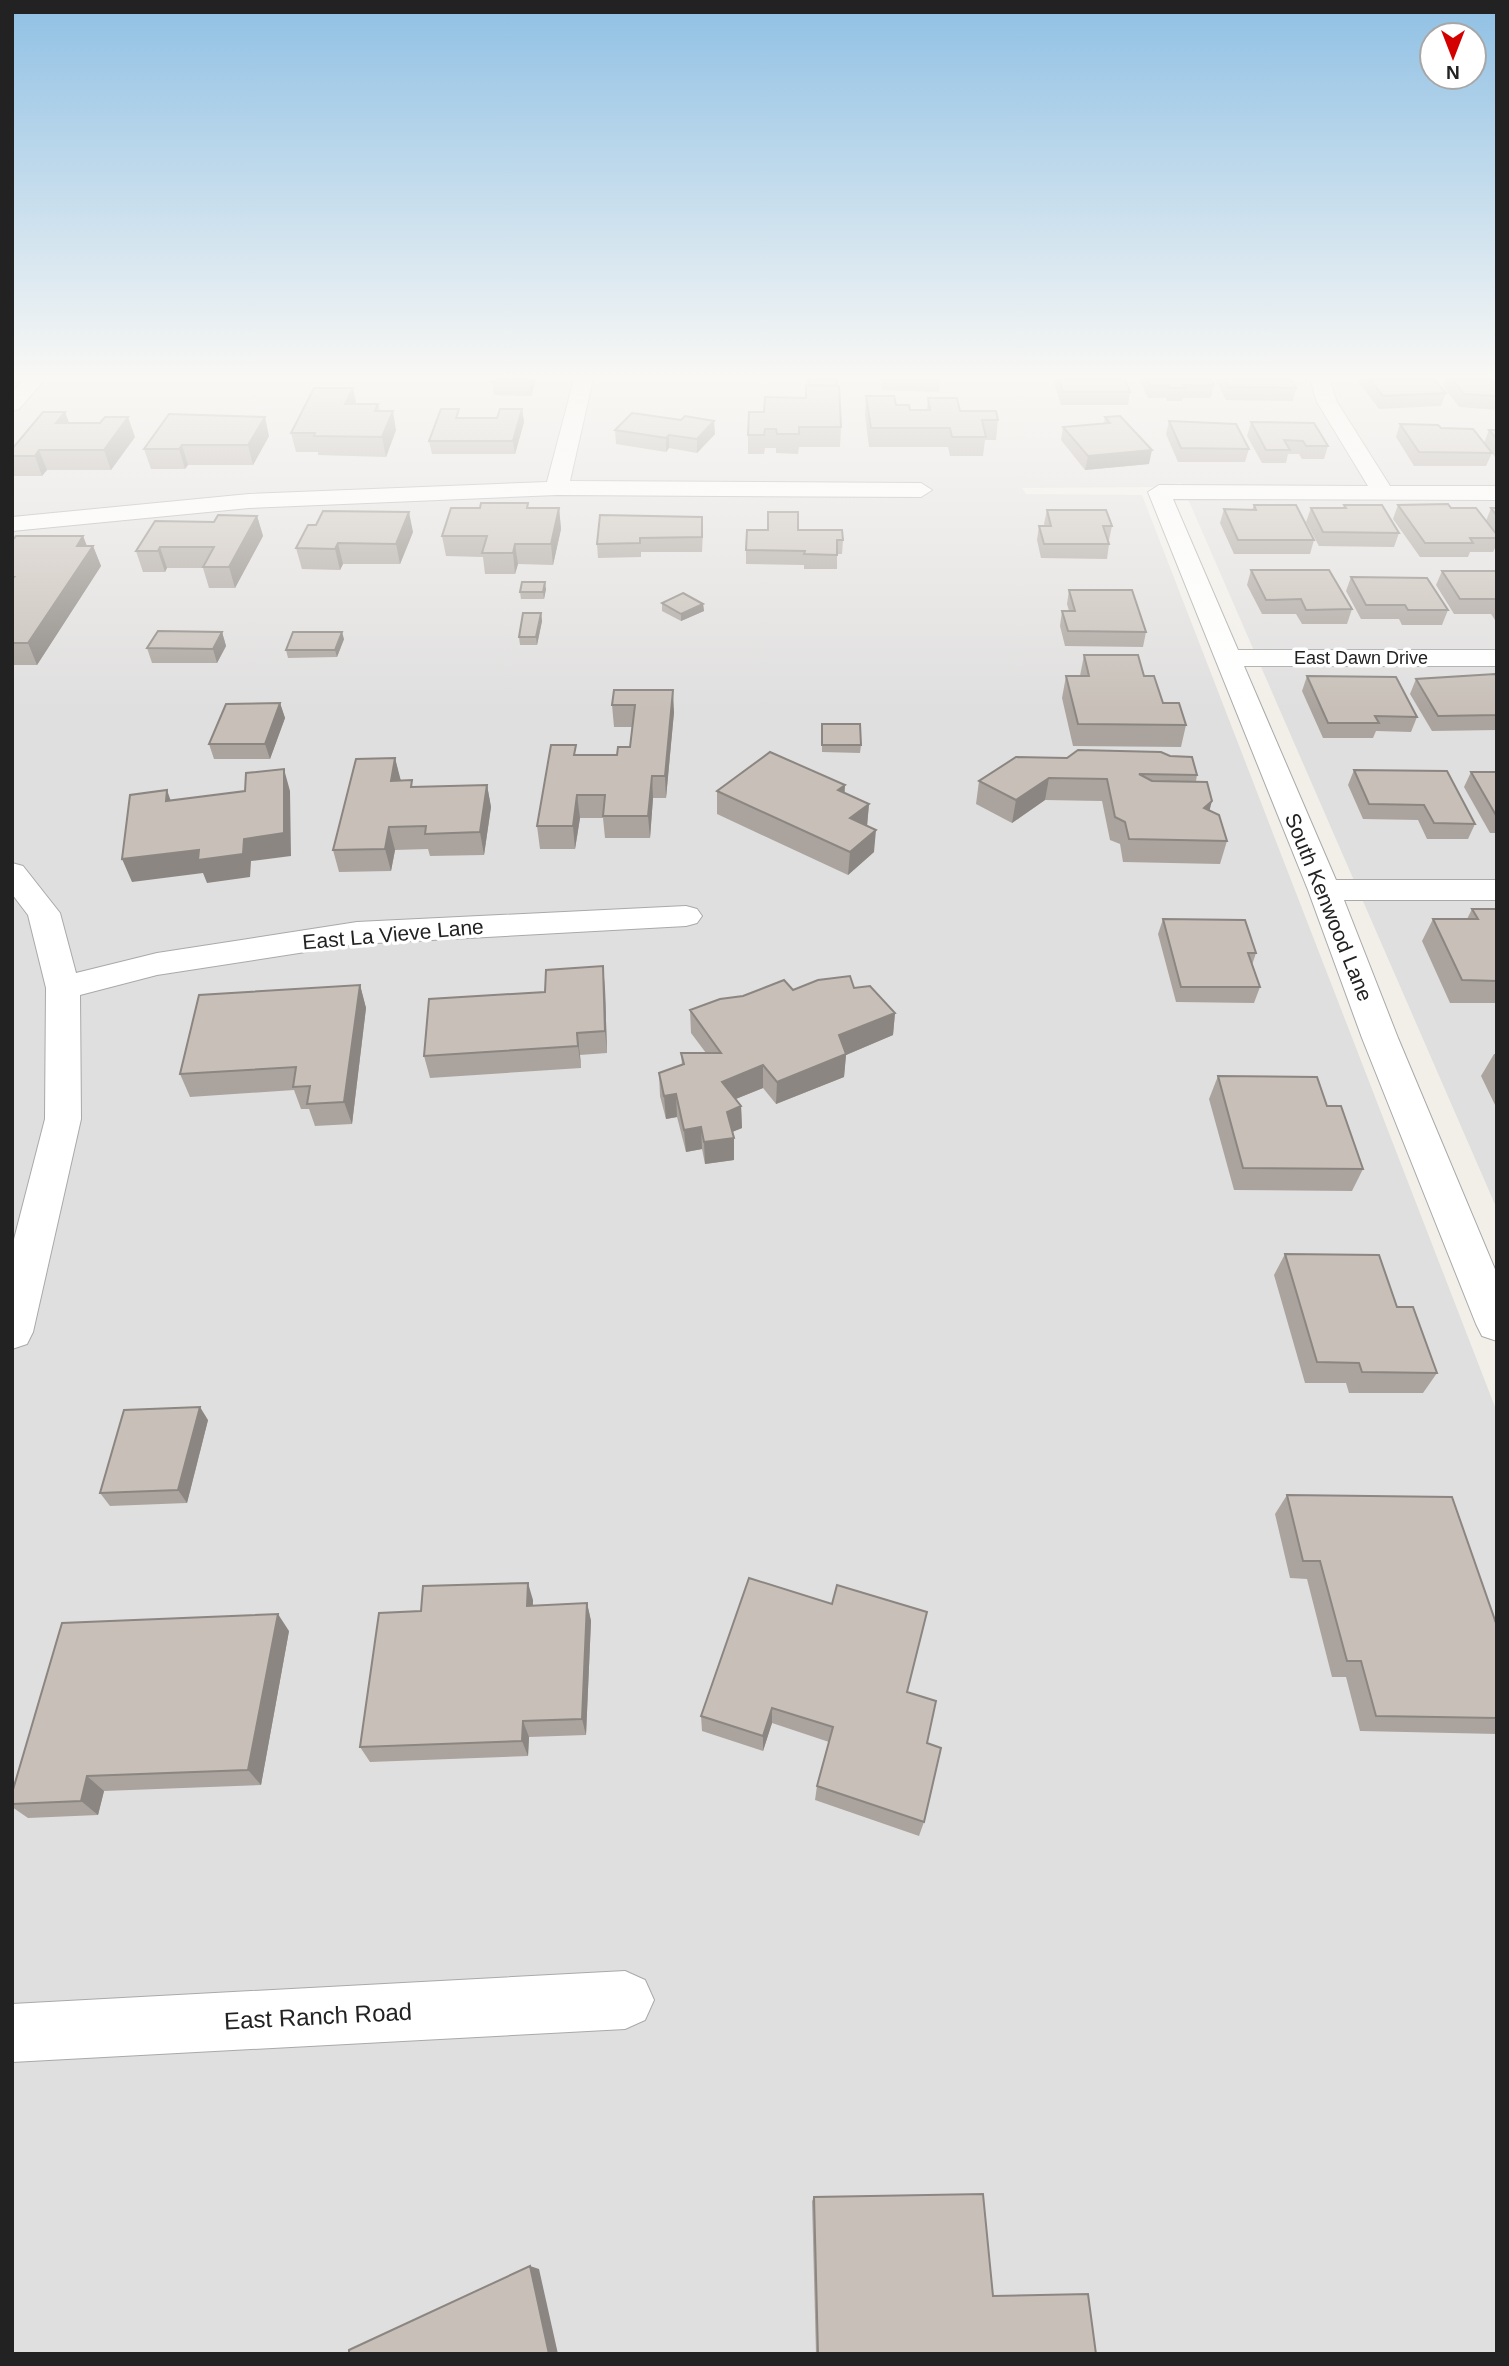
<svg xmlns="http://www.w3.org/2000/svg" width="1509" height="2366" font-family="Arial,sans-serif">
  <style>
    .residential { fill: #e0dfdf }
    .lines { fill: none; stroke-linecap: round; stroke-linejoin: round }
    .minor-casing { stroke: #a9a9a9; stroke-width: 2 }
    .minor { fill: #fff; fill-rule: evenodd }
    .wall { fill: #aba49e }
    .shaded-wall { fill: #8b8681 }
    .building { fill: #c7bfb8; stroke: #8b8681; stroke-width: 2 }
    .labels { text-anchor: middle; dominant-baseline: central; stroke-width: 7; stroke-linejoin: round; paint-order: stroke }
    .far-street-label { font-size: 18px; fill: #222; stroke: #fff }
    .street-label { font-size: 21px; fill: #222; stroke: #fff }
    .near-street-label { font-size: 24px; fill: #222; stroke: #fff }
  </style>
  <rect width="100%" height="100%" fill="#f2efe9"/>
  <polygon class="residential" points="12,379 1497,379 1497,1209 1181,483 1153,487 1022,488 1026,494 1142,495 1497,1412 1497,2354 12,2354"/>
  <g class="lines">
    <g class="minor-casing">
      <g id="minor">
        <polygon points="25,379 45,379 19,409 12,411 12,392"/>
        <polygon points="574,379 593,379 570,481 921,483 932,490 921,497 557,495 249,508 12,531 12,517 249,494 547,482"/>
        <polygon points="1310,379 1329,379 1337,402 1390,486 1497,486 1497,500 1173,499 1238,650 1497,650 1497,666 1244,666 1336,880 1497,880 1497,900 1344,900 1398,1038 1497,1274 1497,1341 1482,1336 1476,1324 1362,1038 1308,890 1148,492 1159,485 1368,486 1317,402"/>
        <polygon points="12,863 23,866 60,913 76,973 157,953 357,922 686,906 697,909 702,916 697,923 686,926 357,944 157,975 80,995 81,1119 33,1332 27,1344 12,1349 12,1247 45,1119 46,988 28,915 12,894"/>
        <polygon points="625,1971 645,1980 654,2000 645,2020 625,2029 12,2062 12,2004"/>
      </g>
    </g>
    <use href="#minor" class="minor"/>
  </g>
  <g class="wall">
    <polygon points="494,379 536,379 536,380 531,396 494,395 492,382"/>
    <polygon points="808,379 837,379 841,427 840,447 799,447 798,454 776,453 776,448 765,448 764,454 748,454 748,435 764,412 805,398 808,385"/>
    <polygon points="880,379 940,379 939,392 882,390"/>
    <polygon points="1055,379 1125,379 1130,392 1128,405 1061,405 1054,382"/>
    <polygon points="1139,379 1210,379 1214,385 1211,398 1183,398 1182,401 1167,401 1166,398 1148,398"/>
    <polygon points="1215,379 1291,379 1296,388 1293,401 1226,400"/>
    <polygon points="1360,379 1433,379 1446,393 1441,406 1379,409 1359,383"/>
    <polygon points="1446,379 1497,379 1497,410 1459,407 1443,386"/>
    <polygon points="866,396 910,410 927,410 928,398 960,411 998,420 996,440 985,440 983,456 950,456 948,447 869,447 865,415"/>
    <polygon points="356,404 378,404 380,411 396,430 386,457 318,455 318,452 296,452 291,433"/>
    <polygon points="522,409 524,422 515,454 432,454 429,441 461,418 497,418"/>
    <polygon points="65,412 69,423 135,437 111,470 47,470 42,476 14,476 12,471 12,449"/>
    <polygon points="1105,417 1149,464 1085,470 1061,440 1063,427 1104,423"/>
    <polygon points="1169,421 1249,449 1245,462 1178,462 1166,434"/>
    <polygon points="1251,422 1328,446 1324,459 1302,459 1299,454 1288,454 1286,463 1262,463 1247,436"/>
    <polygon points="1400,424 1441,428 1484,443 1489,430 1497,430 1497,460 1492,453 1486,466 1414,466 1396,437"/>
    <polygon points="615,430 715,434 697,453 669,448 666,452 616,444"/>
    <polygon points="269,436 253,465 188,465 185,469 151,469 144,449"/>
    <polygon points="1254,505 1314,540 1310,554 1234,554 1220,523 1224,509 1252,510"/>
    <polygon points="1344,505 1399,533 1394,547 1319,546 1306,522 1311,508 1343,508"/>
    <polygon points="1398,505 1451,508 1486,521 1491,508 1497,508 1497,544 1493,552 1470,552 1468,557 1420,557 1393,519"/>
    <polygon points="529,508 559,508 561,529 553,565 518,564 515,574 485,574 483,557 446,556 442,536"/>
    <polygon points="1047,510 1112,526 1109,540 1108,540 1109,544 1107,559 1041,558 1037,540 1039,526 1045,526 1044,524"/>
    <polygon points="257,516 263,536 235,588 209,588 203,568 167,568 165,572 143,572 136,551 214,522"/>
    <polygon points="798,530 843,540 842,554 837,554 837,569 804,569 804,565 746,564 746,550"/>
    <polygon points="703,531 702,552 641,552 641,557 598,558 597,544"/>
    <polygon points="413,532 400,564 343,564 340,570 302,569 296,548"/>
    <polygon points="83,536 87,546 93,546 101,566 37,665 12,665 12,541"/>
    <polygon points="1251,570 1352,609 1347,624 1302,624 1296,614 1262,614 1247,585"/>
    <polygon points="1442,571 1497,571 1497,623 1491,614 1454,614 1436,585"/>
    <polygon points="1351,577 1448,610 1442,625 1402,625 1399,619 1361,619 1346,591"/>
    <polygon points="546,589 544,599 521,599 520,592"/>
    <polygon points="1069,590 1146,632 1143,647 1065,646 1060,626 1062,611 1069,611 1067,604"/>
    <polygon points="662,603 703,604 704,611 681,621 662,611"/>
    <polygon points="541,613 542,621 537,645 520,645 519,637"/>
    <polygon points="222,632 226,646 217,663 152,663 147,648"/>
    <polygon points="344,639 337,657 288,658 286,650"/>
    <polygon points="1084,655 1144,676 1163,703 1186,725 1181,747 1073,746 1062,698 1066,676 1080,676"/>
    <polygon points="1307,676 1417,717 1411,732 1376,731 1373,738 1323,738 1302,691"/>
    <polygon points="1497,677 1497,730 1432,731 1410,694 1416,679"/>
    <polygon points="614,690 674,712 666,798 653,798 650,838 605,838 603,818 580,818 575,849 540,849 537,826 577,755 617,755 630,747 632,727 614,727 612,705"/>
    <polygon points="280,703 285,718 270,759 214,759 209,744"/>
    <polygon points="822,724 861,745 860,753 822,752"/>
    <polygon points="1016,757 1197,775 1196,781 1210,810 1227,841 1220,864 1123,862 1120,844 1110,840 1102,801 1045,800 1012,823 976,804 979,781"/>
    <polygon points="395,758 400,780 414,787 487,785 491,807 484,855 430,856 428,849 395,850 391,871 339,872 333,850"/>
    <polygon points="1354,770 1475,824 1468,839 1427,839 1418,820 1363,819 1348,785"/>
    <polygon points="1471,772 1497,772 1497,833 1490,833 1464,787"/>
    <polygon points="717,791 844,793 869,804 867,826 874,852 848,875 717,814"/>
    <polygon points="1472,909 1497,909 1497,1003 1450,1003 1422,941 1433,919 1467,919"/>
    <polygon points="1163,919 1256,953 1252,965 1260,987 1254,1003 1176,1002 1158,934"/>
    <polygon points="360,985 366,1008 352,1124 315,1126 309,1109 301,1109 294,1090 190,1097 180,1074"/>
    <polygon points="854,988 895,1013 893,1035 846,1055 844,1077 776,1104 763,1088 736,1099 741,1106 742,1128 732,1132 734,1138 734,1160 705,1164 702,1149 686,1152 677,1117 666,1119 660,1096 659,1073 682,1065 681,1053 706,1053 691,1033 690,1010 793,990"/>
    <polygon points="605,989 607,1053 580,1055 581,1068 430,1078 424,1056 545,992"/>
    <polygon points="1494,1054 1497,1054 1497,1109 1481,1076"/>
    <polygon points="1218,1076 1363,1169 1352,1191 1234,1190 1209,1099"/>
    <polygon points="1285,1254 1397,1307 1437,1373 1423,1393 1349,1393 1346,1383 1305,1383 1274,1275"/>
    <polygon points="208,1420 187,1503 110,1506 100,1493"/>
    <polygon points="1287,1495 1497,1626 1497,1734 1360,1731 1346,1677 1332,1677 1307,1579 1290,1578 1275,1514"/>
    <polygon points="533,1600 533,1606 587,1603 591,1621 586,1735 529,1737 528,1756 370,1762 360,1747 421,1611"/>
    <polygon points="289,1631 261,1785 104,1791 98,1815 28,1818 12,1807 12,1793"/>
    <polygon points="907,1692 927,1743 924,1822 919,1836 815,1800 817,1786 829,1742 772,1723 763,1751 702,1731 701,1716"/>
    <polygon points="814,2197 993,2296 1096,2354 816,2354 812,2201"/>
  </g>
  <g class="shaded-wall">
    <polygon points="531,379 536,379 536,380 531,396 530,383"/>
    <polygon points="353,388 357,407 345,404"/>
    <polygon points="522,409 524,422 515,454 513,441"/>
    <polygon points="393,411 396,430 386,457 382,437"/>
    <polygon points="65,412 72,431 56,423"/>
    <polygon points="128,417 135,437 111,470 104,450"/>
    <polygon points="265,417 269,436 253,465 248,445"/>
    <polygon points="714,421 715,434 697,453 697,439"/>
    <polygon points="669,435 669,448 666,452 666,438"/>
    <polygon points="182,445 188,465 185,469 179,449"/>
    <polygon points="39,450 47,470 42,476 35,456"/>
    <polygon points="1152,450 1149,464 1085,470 1088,456"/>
    <polygon points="559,508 561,529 553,565 551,544"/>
    <polygon points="409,512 413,532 400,564 396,544"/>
    <polygon points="257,516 263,536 235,588 229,567"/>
    <polygon points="83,536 89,552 93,546 101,566 37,665 28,643 77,546"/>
    <polygon points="338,543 343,564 340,570 335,549"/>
    <polygon points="515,544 518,564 515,574 513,553"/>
    <polygon points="160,547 167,568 165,572 158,551"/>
    <polygon points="545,582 546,589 544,599 543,592"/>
    <polygon points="703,604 704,611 681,621 681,614"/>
    <polygon points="541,613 542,621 537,645 536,637"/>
    <polygon points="222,632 226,646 217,663 213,649"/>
    <polygon points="342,632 344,639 337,657 335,650"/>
    <polygon points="673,690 674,712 666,798 665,776"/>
    <polygon points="280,703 285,718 270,759 265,744"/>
    <polygon points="395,758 401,781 391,781"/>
    <polygon points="284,769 290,791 291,856 251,861 250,877 207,883 203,873 132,882 122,859 199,850 244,839"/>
    <polygon points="652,776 653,798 650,838 648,816"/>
    <polygon points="1049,778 1045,800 1012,823 1016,800"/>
    <polygon points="487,785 491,807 484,855 480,832"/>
    <polygon points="845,785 844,807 838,790"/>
    <polygon points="167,790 175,813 166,801"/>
    <polygon points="577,795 580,818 575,849 573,826"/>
    <polygon points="1212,801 1206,824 1204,808"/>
    <polygon points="869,804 867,826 850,818"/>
    <polygon points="389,827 395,850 391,871 385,849"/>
    <polygon points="876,830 874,852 848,875 850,852"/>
    <polygon points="603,966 605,989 607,1053 605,1031"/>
    <polygon points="360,985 366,1008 352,1124 344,1102"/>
    <polygon points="895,1013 893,1035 846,1055 844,1077 776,1104 777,1082 839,1035"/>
    <polygon points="577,1033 580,1055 581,1068 578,1046"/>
    <polygon points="763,1065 763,1088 723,1104 722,1082"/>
    <polygon points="676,1094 677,1117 666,1119 664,1096"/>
    <polygon points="741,1106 742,1128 727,1134 727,1112"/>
    <polygon points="701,1127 702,1149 686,1152 684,1130"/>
    <polygon points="734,1138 734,1160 705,1164 704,1142"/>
    <polygon points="200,1407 208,1420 187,1503 178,1490"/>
    <polygon points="528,1583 533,1600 532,1623 527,1606"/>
    <polygon points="587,1603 591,1621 586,1735 582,1719"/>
    <polygon points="278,1614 289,1631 261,1785 248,1770"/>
    <polygon points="772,1708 772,1723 763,1751 763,1736"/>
    <polygon points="523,1721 529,1737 528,1756 522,1741"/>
    <polygon points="87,1776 104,1791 98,1815 81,1801"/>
    <polygon points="530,2266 539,2269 558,2354 549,2354"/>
  </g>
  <g class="building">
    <polygon points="494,379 531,379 530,383 492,382"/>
    <polygon points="808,379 837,379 837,385 809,385"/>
    <polygon points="1059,379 1125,379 1130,392 1063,392"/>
    <polygon points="1147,379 1210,379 1214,385 1183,385 1185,388 1170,388 1169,385 1150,385"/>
    <polygon points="1224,379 1291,379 1296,388 1229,387"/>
    <polygon points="1369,379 1433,379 1446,393 1383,396"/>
    <polygon points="1452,379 1497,379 1497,396 1464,394"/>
    <polygon points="806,385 839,386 841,427 799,427 799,434 777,434 776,429 765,429 764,435 748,435 749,412 764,412 765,397 806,398"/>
    <polygon points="314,388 353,388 345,404 378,404 375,411 393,411 382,437 314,436 315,433 291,433"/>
    <polygon points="866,396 894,396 896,405 909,405 910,410 930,410 928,398 957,398 960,411 996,411 998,420 982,420 986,437 952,437 950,428 871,428"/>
    <polygon points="441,409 459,409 456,418 497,418 500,409 522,409 513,441 429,441"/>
    <polygon points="43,412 65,412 56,423 100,423 105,417 128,417 104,450 39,450 35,456 12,456 12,449"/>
    <polygon points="632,413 681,420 685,416 714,421 697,439 669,435 666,438 615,430"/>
    <polygon points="169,414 265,417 248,445 182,445 179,449 144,449"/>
    <polygon points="1120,416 1152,450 1088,456 1063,427 1110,423 1105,417"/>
    <polygon points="1169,421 1236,424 1249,449 1181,448"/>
    <polygon points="1251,422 1314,423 1328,446 1306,446 1303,441 1284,440 1290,450 1266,450"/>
    <polygon points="1400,424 1438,425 1441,428 1473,429 1492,453 1419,452"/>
    <polygon points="1489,430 1497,430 1497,439"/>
    <polygon points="481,503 528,503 527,508 559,508 551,544 515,544 513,553 482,553 487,536 442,536 451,508 480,508"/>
    <polygon points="1448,504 1451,508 1476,508 1497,535 1497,538 1470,538 1473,543 1425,543 1398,505"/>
    <polygon points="1254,505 1296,505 1314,540 1238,540 1224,509 1256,510"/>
    <polygon points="1344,505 1382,505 1399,533 1323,532 1311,508 1346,508"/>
    <polygon points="1491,508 1497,508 1497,516"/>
    <polygon points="1047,510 1106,510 1112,526 1103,526 1109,544 1044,544 1039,526 1051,526"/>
    <polygon points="323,511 409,512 396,544 338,543 335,549 296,548 308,525 316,525"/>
    <polygon points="768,512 798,512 798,530 842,530 843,540 837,540 837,555 804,554 805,551 746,550 747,530 768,530"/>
    <polygon points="218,515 257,516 229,567 203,567 214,547 160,547 158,551 136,551 155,521 214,522"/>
    <polygon points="600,515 702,517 702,537 640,538 640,543 597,544"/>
    <polygon points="16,536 83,536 77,546 93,546 28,643 12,643 12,579 14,577 12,577 12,541"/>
    <polygon points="1251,570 1329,570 1352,609 1306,610 1301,599 1266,600"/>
    <polygon points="1442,571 1497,571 1497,599 1460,599"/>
    <polygon points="1351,577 1427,578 1448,610 1408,610 1405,605 1366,605"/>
    <polygon points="522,582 545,582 543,592 520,592"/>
    <polygon points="1069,590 1132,590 1146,632 1068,631 1062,611 1075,611"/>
    <polygon points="683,593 703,604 681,614 662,603"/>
    <polygon points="523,613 541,613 536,637 519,637"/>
    <polygon points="158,631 222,632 213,649 147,648"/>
    <polygon points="293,632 342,632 335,650 286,650"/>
    <polygon points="1084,655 1138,655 1144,676 1154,676 1163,703 1179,703 1186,725 1078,724 1066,676 1089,676"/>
    <polygon points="1495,674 1497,677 1497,715 1438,716 1416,679"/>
    <polygon points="1307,676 1396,677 1417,717 1375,716 1379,723 1328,723"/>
    <polygon points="614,690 673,690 665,776 652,776 648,816 603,816 605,795 577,795 573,826 537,826 551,745 576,745 574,755 617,755 618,747 630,747 635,705 612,705"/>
    <polygon points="280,703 265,744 209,744 226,704"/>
    <polygon points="822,724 860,724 861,745 822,745"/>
    <polygon points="1078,750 1161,752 1170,756 1192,757 1197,775 1139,774 1152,781 1207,782 1212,801 1204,808 1219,815 1227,841 1129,839 1125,822 1115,817 1107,779 1049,778 1016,800 979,781 1016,757 1067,758"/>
    <polygon points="770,752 845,785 838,790 869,804 850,818 876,830 850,852 717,791"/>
    <polygon points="395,758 391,781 412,780 411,787 487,785 480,832 425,834 426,826 389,827 385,849 333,850 356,759"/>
    <polygon points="284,769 284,833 244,839 243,854 198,860 199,850 122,859 130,795 167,790 166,801 245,791 246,773"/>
    <polygon points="1354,770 1447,771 1475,824 1434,823 1424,805 1369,804"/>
    <polygon points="1471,772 1497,772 1497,817"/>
    <polygon points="1472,909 1497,909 1497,981 1462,980 1433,919 1478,919"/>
    <polygon points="1163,919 1245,920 1256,953 1248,953 1260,987 1181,987"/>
    <polygon points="603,966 605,1031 577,1033 578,1046 424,1056 429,999 545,992 546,970"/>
    <polygon points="850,976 854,988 870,986 895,1013 839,1035 846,1054 777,1082 763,1065 722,1082 741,1106 727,1112 734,1138 704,1142 701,1127 684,1130 676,1094 664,1096 659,1073 684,1064 681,1053 721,1053 690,1010 720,999 743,996 784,980 793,990 818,980"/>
    <polygon points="360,985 344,1102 307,1104 310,1086 293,1087 296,1067 180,1074 199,995"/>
    <polygon points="1218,1076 1317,1077 1327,1106 1341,1106 1363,1169 1243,1168"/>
    <polygon points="1285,1254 1379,1255 1397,1307 1413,1307 1437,1373 1362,1372 1359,1363 1317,1362"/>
    <polygon points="200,1407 178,1490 100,1493 124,1410"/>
    <polygon points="1287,1495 1452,1497 1497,1626 1497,1718 1376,1716 1361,1661 1347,1661 1320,1561 1303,1561"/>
    <polygon points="749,1578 832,1604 837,1585 927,1612 907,1692 936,1701 927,1743 941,1748 924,1822 817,1786 833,1727 772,1708 763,1736 701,1716"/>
    <polygon points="528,1583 527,1606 587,1603 582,1719 523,1721 522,1741 360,1747 379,1613 421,1611 423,1586"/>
    <polygon points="278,1614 248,1770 87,1776 81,1801 12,1804 12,1793 62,1623"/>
    <polygon points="983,2194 993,2296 1088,2294 1096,2354 818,2354 814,2197"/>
    <polygon points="530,2266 549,2354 349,2354 349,2350"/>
  </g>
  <linearGradient id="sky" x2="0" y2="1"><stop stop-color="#8fc0e4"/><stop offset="0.53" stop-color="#f9f8f5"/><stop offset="1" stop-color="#f9f8f5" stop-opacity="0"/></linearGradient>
  <rect width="1509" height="710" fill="url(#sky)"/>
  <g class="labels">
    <g class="far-street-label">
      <text x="1361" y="658">East Dawn Drive</text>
    </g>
    <g class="street-label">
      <text transform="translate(1329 907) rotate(68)">South Kenwood Lane</text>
      <text transform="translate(393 934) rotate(-5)">East La Vieve Lane</text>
    </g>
    <g class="near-street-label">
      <text transform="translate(318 2016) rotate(-3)">East Ranch Road</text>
    </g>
  </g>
  <rect width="1509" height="2366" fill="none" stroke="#222222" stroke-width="28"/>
  <g transform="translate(1453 56) rotate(180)"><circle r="33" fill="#ffffff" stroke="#a7a7a7" stroke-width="2"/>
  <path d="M0-5L12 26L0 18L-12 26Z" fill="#d40000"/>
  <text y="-10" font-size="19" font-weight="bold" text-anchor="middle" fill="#222222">N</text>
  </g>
</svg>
